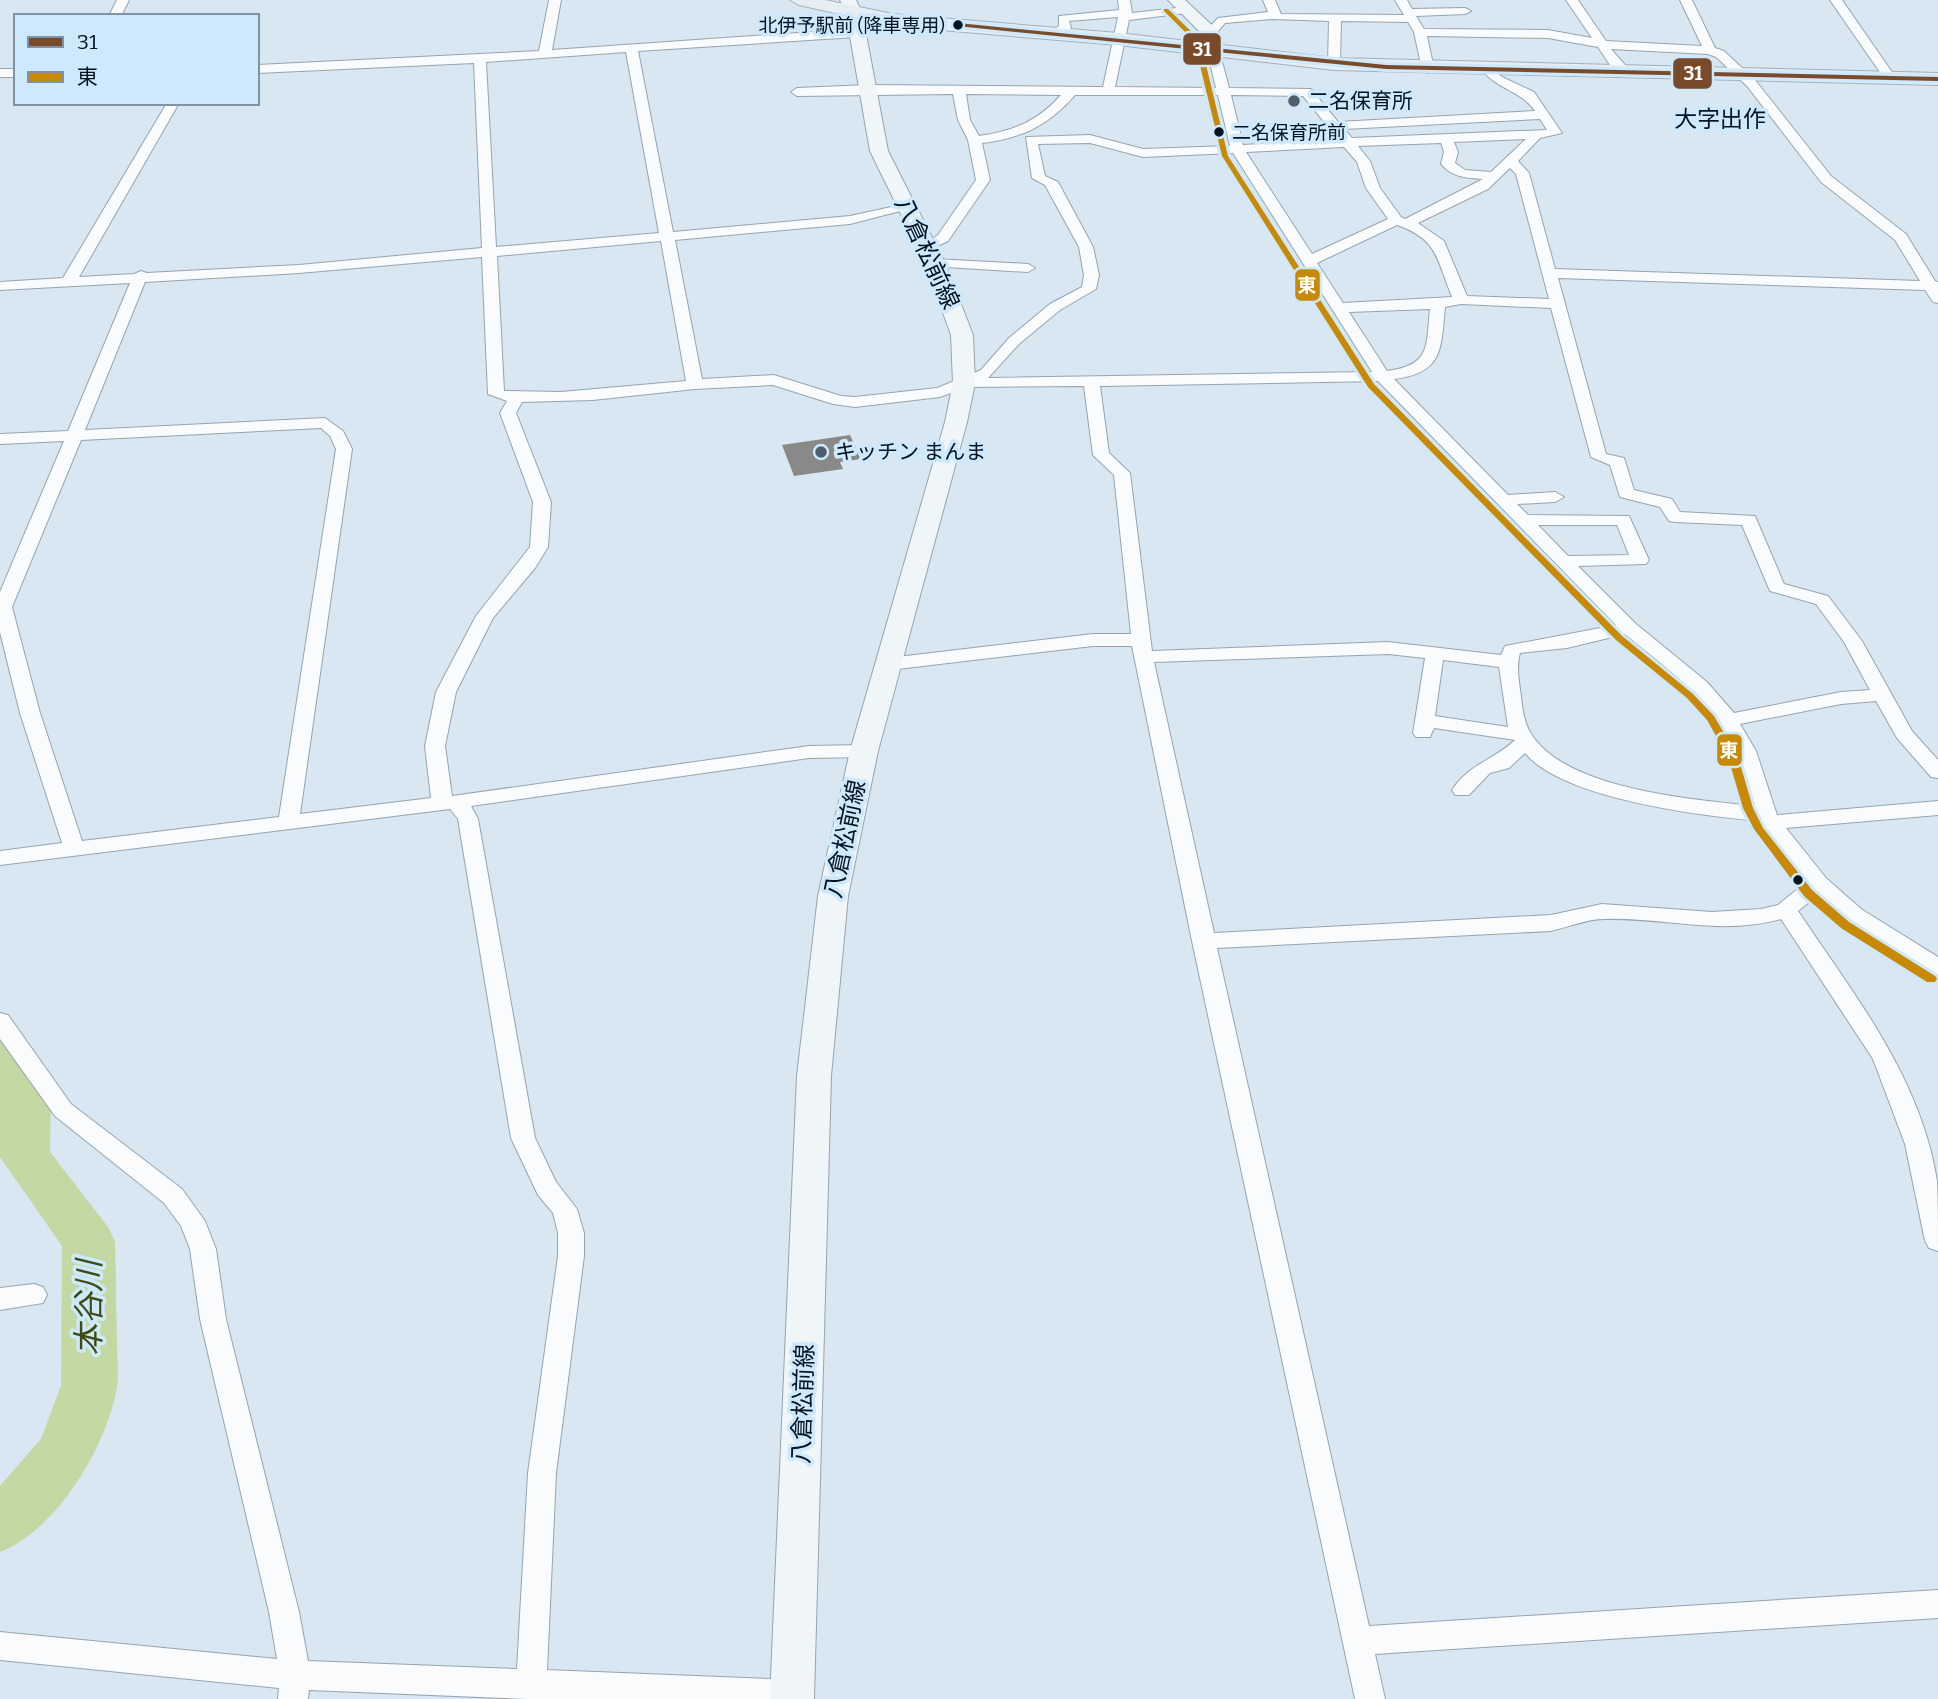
<svg xmlns="http://www.w3.org/2000/svg" width="1938" height="1699" font-family="Bitter,'Noto Sans JP',serif">
  <style>
    .lines { fill: none; stroke-linecap: round; stroke-linejoin: round }
    .river { fill: #c3d8a2; fill-rule: evenodd }
    .building { fill: #898988 }
    .street-casing { stroke: #96a4af; stroke-width: 2 }
    .secondary-casing { stroke: #96a4af; stroke-width: 2 }
    .primary-casing { stroke: #9fb0bc; stroke-width: 2 }
    .street { fill: #f9fbfd; fill-rule: evenodd }
    .secondary { fill: #f0f5f8; fill-rule: evenodd }
    .primary { fill: #e6eef4; fill-rule: evenodd }
    .bus-1-casing { stroke: #cee8fc; stroke-width: 6 }
    .bus-2-casing { stroke: #cee8fc; stroke-width: 6 }
    .bus-1 { fill: #7a4b2a; fill-rule: evenodd }
    .bus-2 { fill: #c78906; fill-rule: evenodd }
    .bus-dot { fill: #051420; stroke: #cee8fc; stroke-width: 2.5 }
    .poi-dot { fill: #4f5e6a; stroke: #cee8fc; stroke-width: 2.5 }
    .labels { text-anchor: middle; dominant-baseline: central; stroke-width: 7; stroke-linejoin: round; paint-order: stroke }
    .far-bus-label { font-size: 19px; fill: #051420; stroke: #cee8fc; text-anchor: end }
    .far-poi-label { font-size: 21px; fill: #051420; stroke: #cee8fc; text-anchor: start }
    .far-quarter-label { font-size: 23px; fill: #051420; stroke: #cee8fc }
    .street-label { font-size: 24px; fill: #051420; stroke: #cee8fc }
    .near-water-label { font-size: 32px; font-style: italic; fill: #3e4c11; stroke: #cee8fc }
    .line-badge { stroke: #cee8fc; stroke-width: 2.5 }
    .badge-label { font-size: 19px; text-anchor: middle; font-weight: bold; fill: #fff }
  </style>
  <rect width="100%" height="100%" fill="#d8e7f2"/>
  <g class="lines">
    <path class="river" d="M0,1031l17,5 34,54 -1,62 58,75 7,15c1,34 1,68 2,102 0,14 2,30 0,43 -10,59 -60,143 -117,165v-66l41,-47 20,-53 1,-140 -62,-89z"/>
  </g>
  <polygon class="building" points="850,435 861,459 840,462 843,469 794,476 782,445"/>
  <g class="lines">
    <g class="street-casing">
      <g id="street">
        <polygon points="117,0 129,0 121,16 109,16"/>
        <path d="M549,0h12l-9,50 304,-21 6,4 -6,4 -218,14 35,181 177,-16 55,-12 7,4 -62,16 -175,16 27,139 72,-4 67,21 14,1 82,-9 44,-18 28,-32 41,-34 32,-17 2,-12 -5,-28 -34,-62 -13,-7 -6,-41 64,-2 53,14 87,-3 -12,-51h-143c-27,31 -53,43 -93,48l8,37 -42,61 -21,10 -7,-4 18,-12 38,-55 -8,-40 -10,-20 -5,-26 -156,2 -6,-4 6,-4 71,-3 235,2 15,-70 -49,4 2,7 -12,10 -4,-1 -2,-7 6,-4v-10l60,-6 -1,-10h12l2,13 54,-6 6,3 -6,3 -57,7 -14,67 101,1 -9,-38 6,-4 6,4 10,38 82,1 27,33 197,-11c-15,-21 -37,-21 -53,-41l6,-4 14,11 32,15 28,41 -22,5 -22,23 11,12 26,96 365,12 -25,-41 -74,-58 -74,-96 -31,-29 -8,-3 -97,-5 21,24 -6,4 -14,-9 -14,-21 -50,-9 -121,-2 7,33 -6,4 -6,-4 -8,-37 -6,-10 -67,-1 -1,43 -6,4 -6,-4 1,-43 -56,-2 -48,4 -11,13 -10,-3 14,-15 50,-6 -5,-12h12l6,14 123,1 -9,-15h12l5,9 53,-1 6,3 -6,3 -49,2 8,13 124,1 44,8 -26,-38h12l28,41 96,5 -22,-46h12l23,48 9,3 31,29 76,96 75,58 29,47 3,1v21l-5,-1 -8,-12 -367,-12 48,176 18,4 10,32 38,9 8,13 75,4 29,68 44,12 34,45 50,90 26,29v18l-7,-1 -34,-39 -21,-37 -35,3 -101,20 16,27 21,64 161,-14v14l-152,13 40,50 35,31 77,48v18l-93,-56 -27,-24 -20,16c57,85 123,167 139,270 1,23 1,48 1,70l-9,-3 -4,-7 -20,-97 -32,-85 -92,-140c-60,17 -117,-2 -177,0 -17,0 -36,8 -53,12l-334,17 152,678 569,-36v28l-563,36 10,45h-30l-163,-758 -60,-295h-39l-204,24 -9,-6 9,-6 204,-24h38l-17,-159 -21,-20 -9,-69 -117,1 -27,10 -85,10 -22,-3 -60,-19 -78,4 -102,11 -71,2 -6,11 35,89 -3,45 -13,21 -42,50 -37,74 -11,54 7,50 357,-50 55,-1 10,6 -10,6 -55,1 -338,48 7,13 57,319 21,44 21,27 7,24v23l-28,217 -9,197 246,10 11,5 3,14h-281l-217,-9 -1,9h-30l1,-11 -279,-28v-28l277,27 -8,-47 -69,-293 -10,-70 -9,-23 -17,-23 -109,-87 -55,-77v-26l8,2 63,89 111,85 23,32 11,28 10,70 73,293 9,49 209,8 11,-196 30,-217v-23l-5,-20 -15,-18 -27,-57 -53,-319 -8,-10 -450,56v-14l62,-8 -42,-130 -20,-81v-40l64,-151 -64,3v-10l68,-3 62,-148 -130,7v-8l63,-4 104,-175h12l-100,174 55,-3 7,-3 6,2 152,-8 183,-17 -8,-185 -217,10v-8l282,-14zM626,52l33,181 -163,14 -10,-185zM966,94l95,1c-23,26 -47,36 -82,41l-9,-16zM1231,95l72,1 35,43 -95,6zM1540,119l7,11 -195,8 -8,-9zM1526,139l-35,33 -26,-2 -10,-7 3,-11 -4,-10zM1090,143l53,14 90,-4 139,219 -384,6 31,-34 41,-34 36,-21 3,-14 -6,-28 -35,-65 -13,-6 -7,-32zM1441,143l3,9 -3,12c11,13 25,14 42,15l-78,40 -4,-2 -21,-29 -10,-27 -12,-15zM1344,147l13,15 9,26 22,31 -76,35 -66,-102zM1510,168l6,6 33,125 -82,-3 -23,-55 -26,-18 70,-34zM1397,225c41,14 40,35 55,72l-109,6 -26,-40zM661,241l25,140 -125,11 -57,-1 -7,-135zM482,257l6,137 19,7 -7,12 33,89 -3,45 -54,69 -40,76 -11,54 6,52 -131,16 52,-365 -9,-18 -18,-13 -240,12 60,-148 154,-9zM1461,304l90,4 40,149 19,8 10,32 40,10 9,14 6,1 67,3 28,66 46,13 28,38 26,48 -29,2 -107,21 -27,-31 -71,-58 -58,-58 68,-2 3,-4 -20,-44 -101,-1 -11,-11 38,-2 9,-5 -9,-5 -47,3 -114,-116c49,-6 47,-29 51,-72zM1430,309c-4,38 1,56 -43,62l-38,-59zM1378,381l238,244 -111,21 -4,9 -113,-13 -236,9 -22,-178 -21,-20 -9,-67zM321,428l9,8 6,13 -57,368 -197,24 -42,-128 -28,-106 69,-167zM1538,525h79l12,30 -61,1zM1625,634c42,35 87,65 110,116 9,18 10,39 18,56 -61,-7 -189,-16 -223,-74 -6,-11 -8,-24 -9,-36 -2,-14 -5,-29 -1,-43l47,-5zM1388,654l37,4 -12,75 3,4h14l4,-9 81,12c-23,21 -46,24 -63,50l3,5h14l21,-22 19,-5 16,-15c38,46 177,63 235,68l46,61 -28,23 -17,4 -49,3 -110,-8 -51,11 -337,18 -60,-271zM1443,660l56,7 9,60 -73,-11z"/>
        <polygon points="1830,0 1842,0 1896,78 1894,81 1886,81"/>
        <rect x="0" y="69" width="16" height="8"/>
        <polygon points="935,259 1028,264 1035,268 1028,272 930,266 930,260"/>
        <polygon points="34,1284 43,1287 47,1295 43,1303 0,1310 0,1288"/>
      </g>
    </g>
    <g class="secondary-casing">
      <g id="secondary">
        <polygon points="840,0 856,0 862,13 888,151 945,263 973,335 975,383 967,422 878,751 848,896 831,1076 814,1699 770,1699 797,1076 818,896 850,751 945,422 953,383 951,335 925,263 870,151 846,13"/>
        <polygon points="1168,0 1185,0 1216,29 1222,50 1219,54 1207,54 1202,34"/>
      </g>
    </g>
    <g class="primary-casing">
      <polygon id="primary" points="790,0 825,0 893,14 1118,33 1334,58 1938,73 1938,85 1334,70 1118,45 893,26 799,5"/>
    </g>
    <use href="#street" class="street"/>
    <use href="#secondary" class="secondary"/>
    <use href="#primary" class="primary"/>
    <g class="bus-1-casing">
      <polygon id="bus-1" points="958,23 1386,65 1938,77 1938,81 1386,69 956,26 955,25"/>
    </g>
    <g class="bus-2-casing">
      <polygon id="bus-2" points="1164,9 1168,9 1200,40 1228,156 1374,384 1622,636 1693,694 1714,716 1738,757 1753,808 1763,828 1812,890 1849,922 1935,976 1937,979 1935,982 1927,982 1841,928 1804,896 1754,829 1743,808 1728,757 1707,720 1687,698 1616,640 1368,387 1222,156 1194,41 1164,11"/>
    </g>
    <use href="#bus-1" class="bus-1"/>
    <use href="#bus-2" class="bus-2"/>
  </g>
  <g class="bus-dot">
    <circle cx="958" cy="25" r="6"/>
    <circle cx="1219" cy="132" r="6"/>
    <circle cx="1798" cy="880" r="6"/>
  </g>
  <g class="poi-dot">
    <circle cx="1294" cy="101" r="7"/>
    <circle cx="821" cy="452" r="7"/>
  </g>
  <g class="labels">
    <g class="far-bus-label">
      <text x="945" y="25">北伊予駅前 (降車専用)</text>
      <text x="1232" y="132" text-anchor="start">二名保育所前</text>
    </g>
    <g class="far-poi-label">
      <text x="1308" y="101">二名保育所</text>
      <text x="835" y="452">キッチン まんま</text>
    </g>
    <g class="far-quarter-label">
      <text x="1720" y="119">大字出作</text>
    </g>
    <g class="street-label">
      <text transform="translate(927 253) rotate(65)">八倉松前線</text>
      <text transform="translate(845 839) rotate(-78)">八倉松前線</text>
      <text transform="translate(803 1404) rotate(-88)">八倉松前線</text>
    </g>
    <g class="near-water-label">
      <text transform="translate(89 1308) rotate(-90)">本谷川</text>
    </g>
  </g>
  <g class="line-badge">
    <rect x="1182" y="32" width="40" height="34" rx="7" fill="#7a4b2a"/>
    <rect x="1672" y="57" width="41" height="33" rx="7" fill="#7a4b2a"/>
    <rect x="1294" y="268" width="27" height="34" rx="7" fill="#c78906"/>
    <rect x="1716" y="733" width="27" height="34" rx="7" fill="#c78906"/>
  </g>
  <g class="badge-label">
    <text x="1202" y="56">31</text>
    <text x="1693" y="80">31</text>
    <text x="1307" y="292">東</text>
    <text x="1729" y="757">東</text>
  </g>
  <rect x="14" y="14" width="245" height="91" fill="#cee8fc" stroke="#7e93a4" stroke-width="2"/>
  <rect x="28" y="37" width="35" height="10" fill="#7a4b2a" stroke="#7e93a4" stroke-width="2"/>
  <text x="77" y="49" font-size="21" fill="#051420">31</text>
  <rect x="28" y="72" width="35" height="10" fill="#c78906" stroke="#7e93a4" stroke-width="2"/>
  <text x="77" y="84" font-size="21" fill="#051420">東</text>
</svg>
